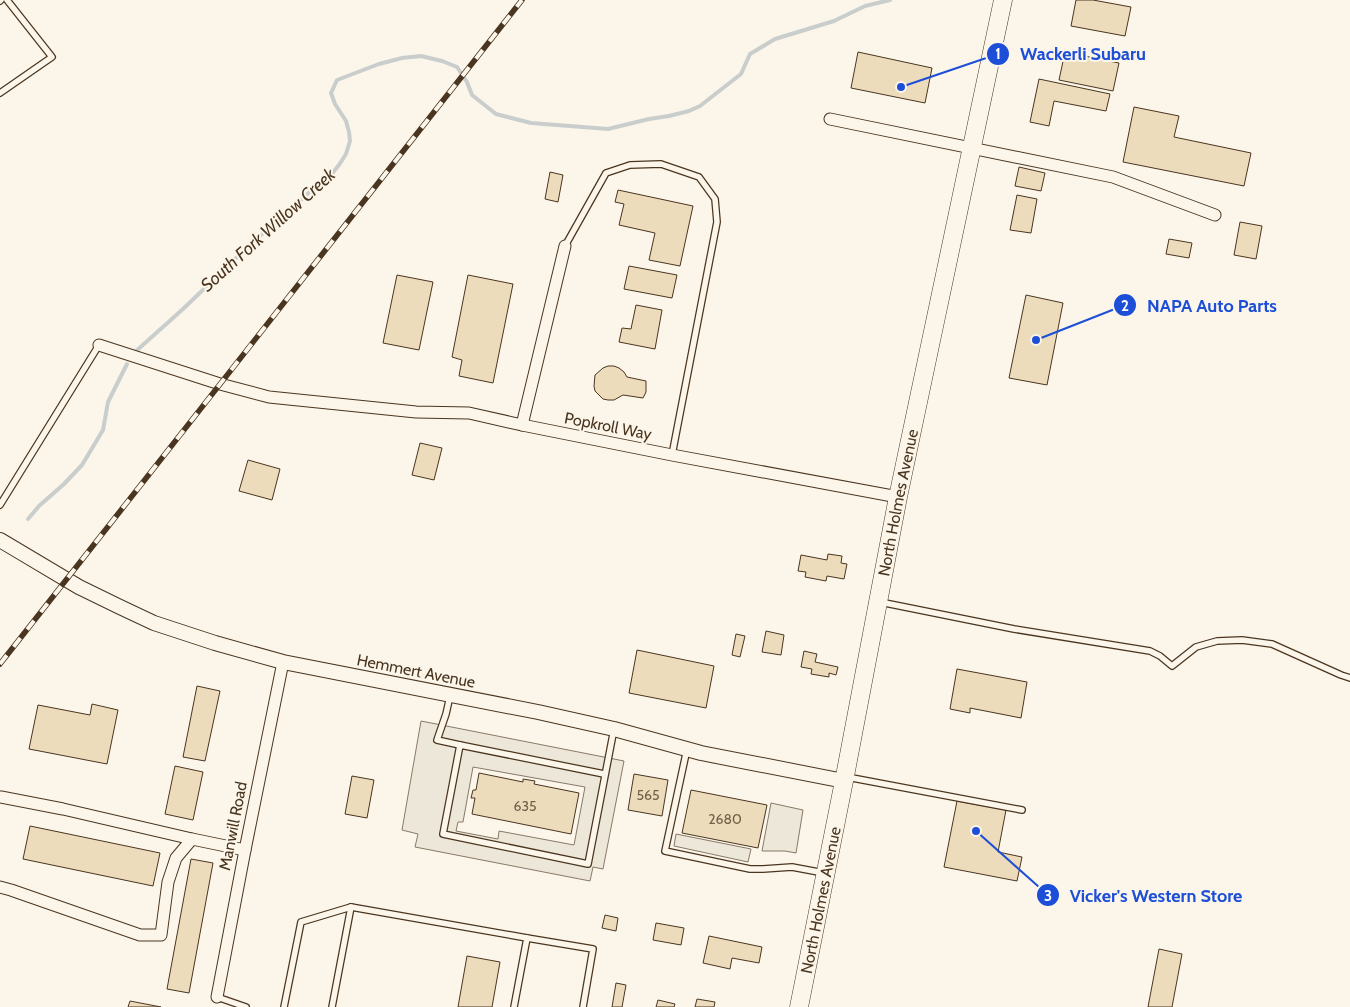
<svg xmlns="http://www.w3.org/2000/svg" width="1350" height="1007" font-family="Cabin,sans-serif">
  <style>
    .parking { fill: #ede7d9; stroke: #887966; fill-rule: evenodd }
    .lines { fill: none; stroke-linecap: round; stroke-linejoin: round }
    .stream { stroke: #c9cecd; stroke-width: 4 }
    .building { fill: #ecdcbc; stroke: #4a3520 }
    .service-casing { stroke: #4a3520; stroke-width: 8 }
    .minor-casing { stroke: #4a3520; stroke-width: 13 }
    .tertiary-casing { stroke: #4a3520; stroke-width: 16 }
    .primary-casing { stroke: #4a3520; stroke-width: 19 }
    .service { stroke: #fbf6e9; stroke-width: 5.5 }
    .minor { stroke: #fbf6e9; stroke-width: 11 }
    .tertiary { stroke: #fbf6e9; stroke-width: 14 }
    .primary { stroke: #fbf6e9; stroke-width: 18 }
    .rail-casing { stroke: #4a3520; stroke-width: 5.5 }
    .rail { stroke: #fbf6e9; stroke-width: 4; stroke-dasharray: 11; stroke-linecap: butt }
    .labels { text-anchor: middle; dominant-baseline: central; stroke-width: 4; stroke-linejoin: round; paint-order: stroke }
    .number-label { font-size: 14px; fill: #725f47 }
    .street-label { font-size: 16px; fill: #4a3520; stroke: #fbf6e9 }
    .water-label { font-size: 18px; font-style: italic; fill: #4a3520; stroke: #fbf6e9 }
    .leader { fill: none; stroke: #1d4ed8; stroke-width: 2 }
    .callout-dot { fill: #1d4ed8; stroke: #fbf6e9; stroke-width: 2 }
    .mark-label { font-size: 15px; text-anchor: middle; font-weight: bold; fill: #fff }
    .callout-label { font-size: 18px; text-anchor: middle; font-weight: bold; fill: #1d4ed8; stroke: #fbf6e9; stroke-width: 4; stroke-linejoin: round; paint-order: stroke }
  </style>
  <rect width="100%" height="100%" fill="#fbf6e9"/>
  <g class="parking">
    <path d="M421,721l203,40 -21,108 -10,-2 -3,14 -175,-34 3,-13 -16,-4zM473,767l112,20 -11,58 -75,-14 -1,8 -42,-8 2,-9h5z"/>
    <polygon points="771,803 803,810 796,853 785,851 762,851"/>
    <polygon points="676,834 751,849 748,862 674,846"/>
  </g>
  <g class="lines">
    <g class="stream">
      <polyline points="135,352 183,309 256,239 285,216 306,195 330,176 339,165 346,154 350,141 349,132 346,121 335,104 331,93 337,80 379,64 402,58 421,56 442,61 457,67 467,82 472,95 496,114 531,123 608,129 649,119 669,116 689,111 700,106 741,74 750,54 775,39 834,21 865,6 890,0"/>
      <polyline points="28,519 39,506 64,484 82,465 103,430 108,402 127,364"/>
    </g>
  </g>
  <g class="building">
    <polygon points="1076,0 1093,0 1131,7 1125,36 1071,26"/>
    <polygon points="858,52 932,68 925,103 851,88"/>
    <polygon points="1065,52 1119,63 1113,91 1059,80"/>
    <polygon points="1039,79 1110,94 1106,111 1054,101 1049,126 1030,122"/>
    <polygon points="1134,107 1179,116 1174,137 1251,153 1244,186 1123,162"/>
    <polygon points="1019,167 1045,173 1041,191 1015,186"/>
    <polygon points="550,172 563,175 558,202 545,199"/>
    <polygon points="618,190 693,206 680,266 649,260 655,233 619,225 624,204 615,202"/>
    <polygon points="1017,195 1037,199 1031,233 1010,230"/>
    <polygon points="1240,222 1262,226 1256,259 1234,255"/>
    <polygon points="1169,239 1192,243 1189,258 1166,254"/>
    <polygon points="629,266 677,275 672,298 624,289"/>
    <polygon points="397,275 433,282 419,350 383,343"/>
    <polygon points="468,275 513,284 493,383 459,376 462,360 452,357"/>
    <polygon points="1026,295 1063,303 1047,385 1009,378"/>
    <polygon points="636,305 662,310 655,349 619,342 622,328 631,329"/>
    <polygon points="608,366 614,366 619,368 624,372 627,377 646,381 646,392 643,398 623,395 614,400 608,400 603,399 595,391 594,386 595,375 603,368"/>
    <polygon points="420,443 442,448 434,480 412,475"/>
    <polygon points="248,460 280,469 272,500 239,491"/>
    <polygon points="828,554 842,556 841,563 847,564 844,579 827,576 826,581 805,577 806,572 798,571 801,555 827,560"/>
    <polygon points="766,631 784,635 781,655 762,652"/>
    <polygon points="736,634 745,636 740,657 732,655"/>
    <polygon points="637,650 714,666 706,708 629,693"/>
    <polygon points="804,651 817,654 815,662 838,667 836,675 829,673 829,677 811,674 812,669 801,667"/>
    <polygon points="957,669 1027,682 1021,718 970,708 970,713 950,709"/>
    <polygon points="197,686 220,691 205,761 183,757"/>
    <polygon points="92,704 118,710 107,764 29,749 38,705 90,715"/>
    <polygon points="175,766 203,772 193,820 165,814"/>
    <polygon points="479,773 523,782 523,779 535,781 534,784 579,793 571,834 472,814 475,798 471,798 473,790 476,790"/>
    <polygon points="634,774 668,780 662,816 628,810"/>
    <polygon points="352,776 374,780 367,818 345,814"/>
    <polygon points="691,790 767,805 758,848 682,833"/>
    <polygon points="957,801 1006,810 998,852 1022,857 1017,881 944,867"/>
    <polygon points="30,826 160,853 153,886 23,859"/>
    <polygon points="191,859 213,863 189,993 167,989"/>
    <polygon points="605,915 618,918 616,931 602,928"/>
    <polygon points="656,923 684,928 681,945 653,940"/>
    <polygon points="709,936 762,947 759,963 732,958 730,969 703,963"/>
    <polygon points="1159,949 1182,954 1172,1007 1148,1007"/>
    <polygon points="467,956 500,962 492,1007 458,1007"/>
    <polygon points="616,983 626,985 622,1007 612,1007"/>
    <polygon points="697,999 715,1002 714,1007 695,1007"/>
    <polygon points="658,1000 675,1004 674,1007 656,1007"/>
    <polygon points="130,1001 161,1007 128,1007"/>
  </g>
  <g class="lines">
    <g class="service-casing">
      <g id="service">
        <polyline points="0,1 1,0"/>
        <polyline points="0,93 52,57 7,0"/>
        <polyline points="565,246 606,173 630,165 661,164 699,177 715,199 717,222 672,455"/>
        <polyline points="0,505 99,345"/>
        <polyline points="880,602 1014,629 1150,651 1160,656 1172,666 1196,647 1217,641 1242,640 1272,644 1341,675 1350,678"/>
        <polyline points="450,696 446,714 437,740 460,745"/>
        <polyline points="687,749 665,851 750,869 763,869 792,867 824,873"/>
        <polyline points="604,774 460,745 443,834 588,864 614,729"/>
        <polyline points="847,777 1022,810"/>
        <polyline points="527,938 593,949 583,1007"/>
        <polyline points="217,997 246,1007"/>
        <polyline points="284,1007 301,922 351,907"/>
        <polyline points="332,1007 351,907 527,938 514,1007"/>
      </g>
    </g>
    <g class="minor-casing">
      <g id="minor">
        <polyline points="830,119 1113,177 1215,215"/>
        <polyline points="99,345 220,384 269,397 416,412 469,413 522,425 672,455 898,497"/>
        <polyline points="522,425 565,246"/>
        <polyline points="1,797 63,809 192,839"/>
        <polyline points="0,887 11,890 140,935 161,935 168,882 176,858 192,839 245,850"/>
        <polyline points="217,997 245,850 283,662"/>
      </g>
    </g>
    <g class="tertiary-casing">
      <polyline id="tertiary" points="0,540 79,587 120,607 154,623 215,643 283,662 538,712 614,729 701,753 844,781"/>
    </g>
    <g class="primary-casing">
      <g id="primary">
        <path id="s1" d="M799,1007l46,-231 53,-279 105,-497"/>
      </g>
    </g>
    <use href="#service" class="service"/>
    <use href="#minor" class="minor"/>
    <use href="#tertiary" class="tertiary"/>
    <use href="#primary" class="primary"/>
    <g class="rail-casing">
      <polyline id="rail" points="0,664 522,0"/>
    </g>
    <use href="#rail" class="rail"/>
  </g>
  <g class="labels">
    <g class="number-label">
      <text x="648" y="795">565</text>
      <text x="525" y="806">635</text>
      <text x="725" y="819">2680</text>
    </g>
    <g class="street-label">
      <text transform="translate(608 426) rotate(11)">Popkroll Way</text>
      <text stroke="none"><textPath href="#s1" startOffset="514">North Holmes Avenue</textPath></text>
      <text transform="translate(416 671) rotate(11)">Hemmert Avenue</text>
      <text transform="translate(233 826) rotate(-79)">Manwill Road</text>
      <text stroke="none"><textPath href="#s1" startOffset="109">North Holmes Avenue</textPath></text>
    </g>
    <g class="water-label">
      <text transform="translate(268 230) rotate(-42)">South Fork Willow Creek</text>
    </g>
  </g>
  <path class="leader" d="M901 87L998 54M1036 340L1125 305M976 831L1048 895"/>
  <g class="callout-dot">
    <circle cx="901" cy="87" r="5"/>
    <circle cx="1036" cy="340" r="5"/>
    <circle cx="976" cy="831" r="5"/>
    <circle cx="998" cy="54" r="12"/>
    <circle cx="1125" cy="305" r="12"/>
    <circle cx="1048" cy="895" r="12"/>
  </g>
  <g class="mark-label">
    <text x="998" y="59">1</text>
    <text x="1125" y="311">2</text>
    <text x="1048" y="901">3</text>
  </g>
  <g class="callout-label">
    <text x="1083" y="60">Wackerli Subaru</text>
    <text x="1212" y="312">NAPA Auto Parts</text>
    <text x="1156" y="902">Vicker's Western Store</text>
  </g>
</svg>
